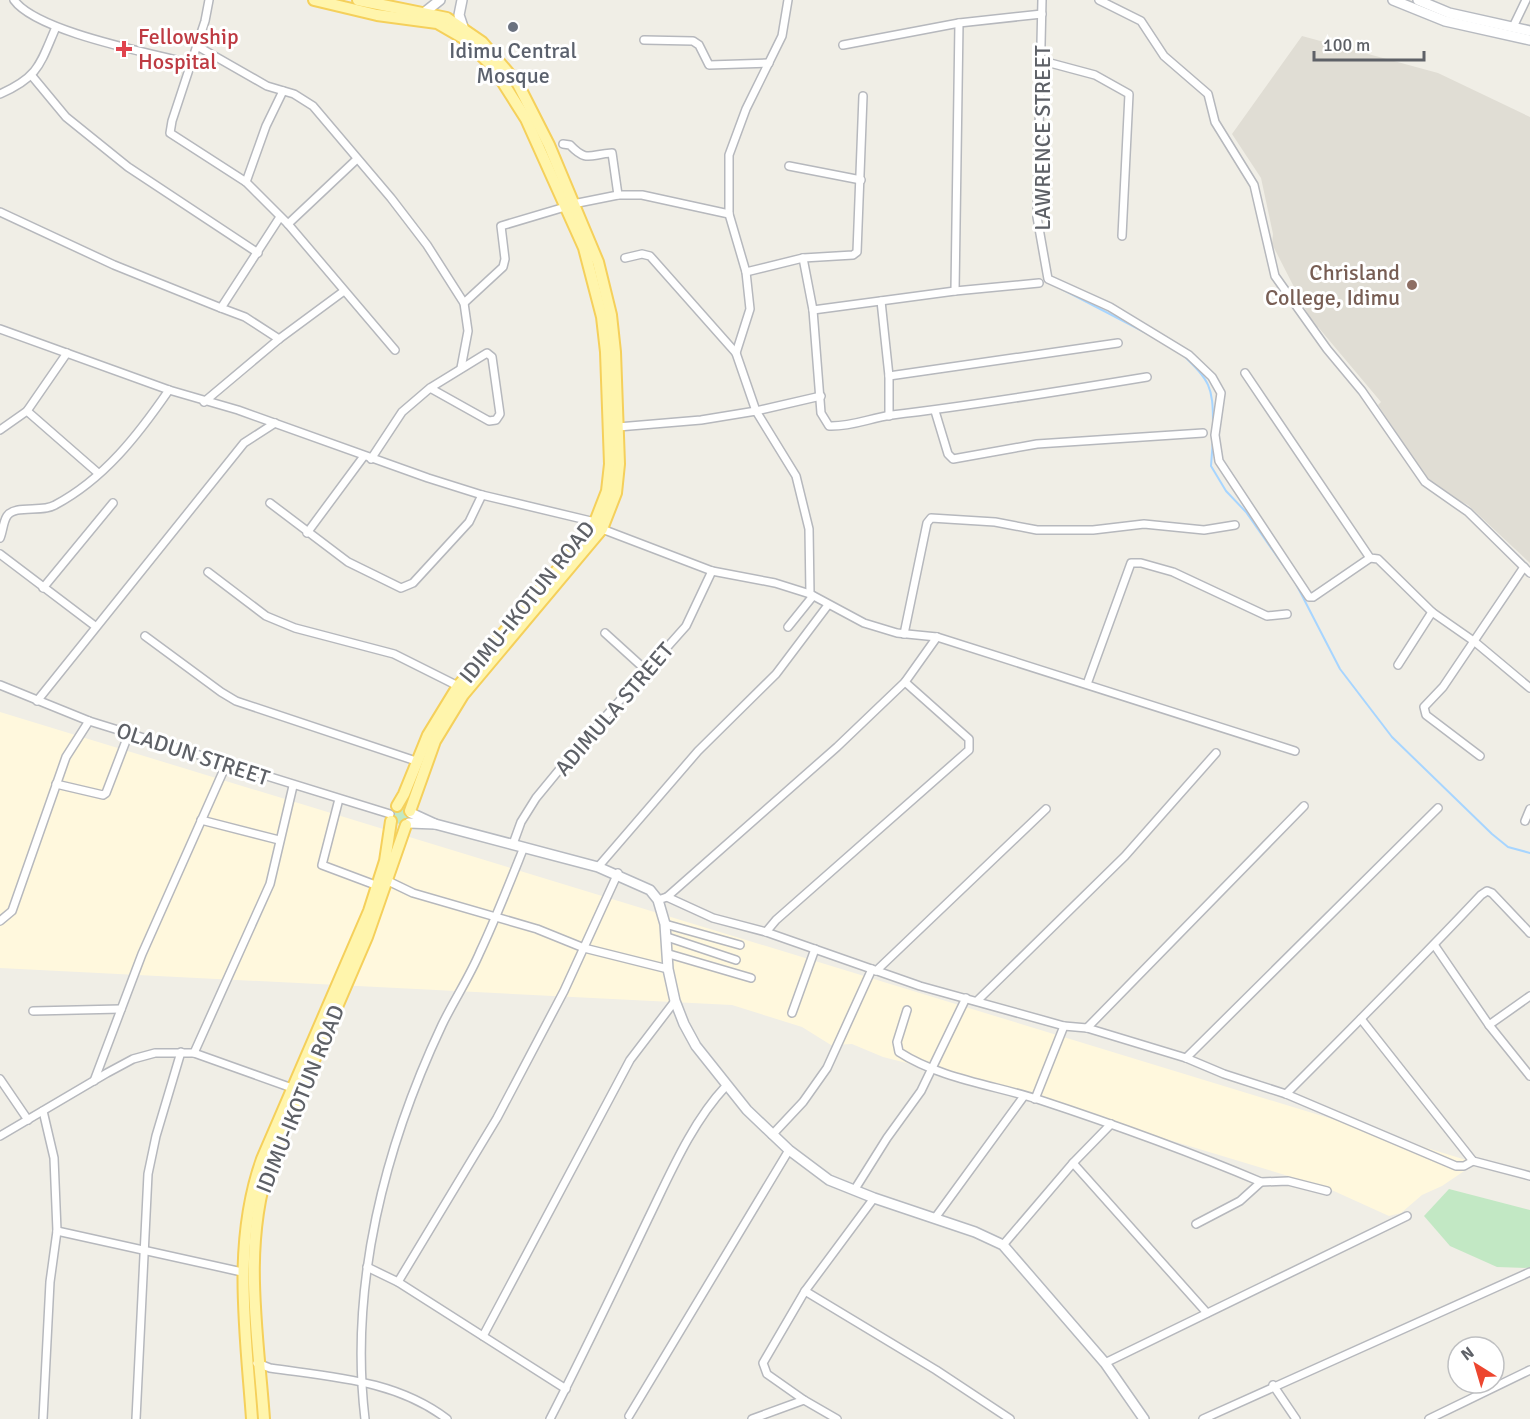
<svg xmlns="http://www.w3.org/2000/svg" width="1530" height="1419" font-family="Signika,sans-serif">
  <style>
    .commercial { fill: #fff8dd }
    .education { fill: #e0ddd4 }
    .green { fill: #c2e8c4 }
    .lines { fill: none; stroke-linecap: round; stroke-linejoin: round }
    .stream { stroke: #a7d5ff; stroke-width: 2 }
    .street-casing { stroke: #b6b8bd; stroke-width: 10 }
    .secondary-casing { stroke: #b7bac0; stroke-width: 12 }
    .primary-casing { stroke: #f5d05b; stroke-width: 14 }
    .street { stroke: #fff; stroke-width: 7 }
    .secondary { stroke: #fff; stroke-width: 9 }
    .primary { stroke: #fff5ac; stroke-width: 10 }
    .worship-dot { fill: #6b7280; stroke: #fff; stroke-width: 2 }
    .health-dot { fill: #e0444e; stroke: #fff; stroke-width: 2 }
    .education-dot { fill: #8d6e63; stroke: #fff; stroke-width: 2 }
    .labels { text-anchor: middle; dominant-baseline: central; stroke-width: 6; stroke-linejoin: round; paint-order: stroke }
    .health-label { font-size: 22px; fill: #be3a42; stroke: #fff; text-anchor: start }
    .worship-label { font-size: 22px; fill: #5b616d; stroke: #fff }
    .street-label { font-size: 22px; fill: #5e6167; stroke: #fff }
    .education-label { font-size: 22px; fill: #785e54; stroke: #fff; text-anchor: end }
  </style>
  <rect width="100%" height="100%" fill="#f0eee6"/>
  <polygon class="commercial" points="0,712 1476,1163 1442,1186 1422,1195 1401,1213 1389,1216 1325,1187 954,1075 883,1057 852,1044 831,1045 802,1027 732,1005 0,968"/>
  <polygon class="education" points="1302,36 1438,73 1530,117 1530,563 1468,505 1433,488 1378,405 1381,402 1318,327 1315,328 1272,244 1273,234 1261,178 1232,134"/>
  <g class="green">
    <circle cx="400" cy="815" r="9"/>
    <polygon points="1449,1189 1530,1210 1530,1268 1497,1267 1450,1246 1424,1216"/>
  </g>
  <g class="lines">
    <g class="stream">
      <polyline points="1056,286 1152,336"/>
      <path d="M1182,354c28,27 31,32 31,70"/>
      <polyline points="1213,439 1211,466 1226,491 1246,512 1295,582 1340,669 1392,737 1492,834 1508,847 1530,853"/>
    </g>
    <g class="street-casing">
      <g id="street">
        <path d="M14,0c23,32 137,53 178,64"/>
        <polyline points="209,0 205,21 172,121 170,133 246,182 288,224 395,350"/>
        <polyline points="1042,0 1037,217 1048,279 1110,307 1189,355 1212,377 1221,393 1215,435 1219,461 1309,597 1313,597 1370,558"/>
        <polyline points="1099,0 1141,21 1164,56 1208,94 1215,122 1254,185 1275,276 1327,349 1362,391 1425,482 1468,512 1530,573"/>
        <polyline points="1513,27 1526,0"/>
        <polyline points="644,40 693,41 699,45 709,65 769,63"/>
        <polyline points="843,45 959,23 1042,14"/>
        <polyline points="197,46 267,86 294,94 313,106 391,198 427,245 464,303 468,331 461,368"/>
        <polyline points="1039,60 1095,75 1129,94 1122,236"/>
        <polyline points="32,76 66,117 128,167 258,253"/>
        <path d="M0,94c39,-17 40,-30 56,-67"/>
        <path d="M563,144l7,1c17,18 20,9 42,8l6,42"/>
        <polyline points="789,166 861,180"/>
        <polyline points="246,182 266,126 283,91"/>
        <polyline points="573,204 618,195 642,195 729,214"/>
        <polyline points="0,212 114,265 221,308"/>
        <polyline points="288,224 357,159"/>
        <polyline points="625,258 642,254 650,256 736,353 756,411 796,476 809,529 810,594"/>
        <path d="M803,258l10,52 8,103 8,13c22,1 41,-8 63,-11 85,-10 170,-24 255,-38"/>
        <polyline points="746,272 803,258 853,255 857,252 863,96"/>
        <polyline points="955,291 959,23"/>
        <polyline points="881,301 889,376 889,416"/>
        <polyline points="464,303 503,267 505,259 501,226 565,207"/>
        <polyline points="813,310 955,291 1039,283"/>
        <polyline points="0,329 169,390 238,410 428,478 482,495 595,522"/>
        <polyline points="279,339 245,317 221,308 280,217"/>
        <polyline points="736,353 750,309 746,272 729,214 729,155 746,109 782,36 788,0"/>
        <polyline points="1245,373 1370,558 1378,559 1432,612 1475,642 1530,688"/>
        <polyline points="889,376 1118,343"/>
        <polyline points="204,402 279,339 344,291"/>
        <polyline points="27,411 98,473"/>
        <polyline points="935,411 948,454 953,459 1037,444 1203,433"/>
        <polyline points="618,427 701,420 756,411 821,396"/>
        <polyline points="0,430 27,411 67,353"/>
        <polyline points="371,459 402,412 430,388 487,353 492,357 500,414 496,420 489,421 430,388"/>
        <polyline points="270,503 348,562 401,588 413,583 469,522 482,495"/>
        <polyline points="602,529 712,571 775,583 810,594 864,623 897,633 937,637 1295,751"/>
        <polyline points="307,533 364,456"/>
        <path d="M0,538c3,-7 3,-16 7,-22 8,-12 35,-3 48,-11 49,-26 83,-70 114,-115"/>
        <polyline points="0,554 95,626"/>
        <polyline points="208,572 266,616 295,628 394,654 458,686"/>
        <polyline points="43,588 113,503"/>
        <polyline points="788,627 813,596"/>
        <polyline points="605,633 648,672"/>
        <polyline points="904,634 927,523 931,518 995,522 1037,530 1093,530 1144,524 1204,530 1235,525"/>
        <polyline points="145,636 221,692 236,701 416,761"/>
        <polyline points="1398,665 1432,612"/>
        <polyline points="1087,684 1131,563 1141,563 1173,572 1267,616 1287,614"/>
        <polyline points="0,685 89,721 390,814"/>
        <polyline points="37,701 244,443 275,423"/>
        <polyline points="1480,756 1426,715 1424,707 1443,687 1524,567"/>
        <polyline points="56,784 103,795 106,793 129,733"/>
        <polyline points="339,799 322,865 378,886"/>
        <polyline points="201,820 279,840"/>
        <polyline points="1525,821 1530,809"/>
        <polyline points="513,844 521,822 536,798 573,753 686,626 712,571"/>
        <polyline points="598,867 698,751 776,674 828,605"/>
        <polyline points="388,881 413,893 537,929 584,948 668,969"/>
        <polyline points="667,897 837,747 905,682 937,637"/>
        <polyline points="658,900 667,897 713,918 766,932 920,986 1064,1026 1087,1028 1186,1058 1224,1074 1286,1094 1456,1166 1464,1166 1473,1161"/>
        <polyline points="0,921 12,911 66,757 89,721"/>
        <polyline points="665,924 740,945"/>
        <polyline points="766,932 776,920 969,750 969,739 905,682"/>
        <polyline points="667,937 736,960"/>
        <polyline points="1435,946 1489,1025 1530,1076"/>
        <polyline points="669,954 751,978"/>
        <polyline points="876,971 1046,809"/>
        <polyline points="978,1000 1125,856 1216,753"/>
        <path d="M907,1010l-10,32 2,10c40,26 93,33 138,47 76,25 151,52 224,83l-21,19 -44,23"/>
        <polyline points="33,1011 121,1009"/>
        <polyline points="792,1013 815,949"/>
        <polyline points="1361,1019 1473,1161 1530,1176"/>
        <polyline points="1489,1025 1530,996"/>
        <polyline points="1087,1028 1304,806"/>
        <polyline points="194,1053 270,884 293,786"/>
        <polyline points="1186,1058 1438,808"/>
        <polyline points="0,1079 28,1120"/>
        <polyline points="94,1081 142,954 226,765"/>
        <path d="M1286,1094c66,-66 132,-132 195,-199l6,-4 5,2 38,40"/>
        <polyline points="1035,1099 1064,1026"/>
        <polyline points="43,1111 54,1158 57,1231 50,1282 43,1419"/>
        <polyline points="772,1135 803,1102 827,1068 872,969"/>
        <polyline points="0,1136 107,1073 133,1059 155,1053 194,1053 292,1088"/>
        <polyline points="1073,1163 1207,1313"/>
        <polyline points="1261,1182 1288,1181 1327,1191"/>
        <polyline points="855,1189 887,1138 921,1091 966,998"/>
        <polyline points="935,1218 1024,1096"/>
        <polyline points="57,1231 242,1272"/>
        <polyline points="1003,1245 1073,1163 1111,1124"/>
        <polyline points="367,1267 398,1282 566,1389"/>
        <polyline points="398,1282 497,1118 564,991 618,873"/>
        <polyline points="805,1291 936,1370 1010,1419"/>
        <polyline points="483,1336 630,1060 675,1001"/>
        <path d="M257,1363l13,5c62,9 126,12 177,51"/>
        <polyline points="1105,1363 1407,1216"/>
        <polyline points="1273,1385 1296,1419"/>
        <polyline points="804,1400 767,1374 763,1363 805,1291 874,1198"/>
        <polyline points="629,1416 789,1150"/>
        <polyline points="136,1419 148,1174 156,1136 181,1052"/>
        <path d="M365,1419c-16,-134 20,-273 77,-394 12,-25 27,-47 38,-73 16,-34 30,-70 44,-105"/>
        <path d="M550,1419c34,-66 66,-133 98,-200 22,-45 44,-97 78,-133"/>
        <polyline points="752,1419 804,1400 837,1419"/>
        <polyline points="1203,1419 1530,1272"/>
        <polyline points="1429,1419 1530,1370"/>
      </g>
    </g>
    <g class="secondary-casing">
      <g id="secondary">
        <polyline points="462,0 459,15 463,27"/>
        <polyline points="1393,0 1445,21 1530,40"/>
        <polyline points="1418,0 1449,13 1530,31"/>
        <polyline points="425,12 440,0"/>
        <polyline points="411,813 435,824 598,867 650,890 658,900 665,924 668,969 675,1001 684,1024 696,1046 747,1110 789,1150 829,1180 874,1198 975,1232 1003,1245 1105,1363 1144,1419"/>
        <polyline points="409,823 435,824"/>
      </g>
    </g>
    <g class="primary-casing">
      <g id="primary">
        <polyline points="314,0 377,15 437,23 463,38 493,67 526,119 584,248 602,317 606,352 610,464 607,491 595,522 571,554 458,686 428,735 404,794 397,806"/>
        <polyline points="358,0 447,18 482,42 518,84 549,145 598,262 611,315 615,352 619,464 616,493 602,529 463,695 435,741 410,811"/>
        <path d="M252,1419c-6,-86 -20,-176 10,-260l107,-248 16,-50 6,-40"/>
        <path d="M264,1419c-6,-85 -22,-171 5,-254l98,-228 39,-112"/>
      </g>
    </g>
    <use href="#street" class="street"/>
    <use href="#secondary" class="secondary"/>
    <use href="#primary" class="primary"/>
  </g>
  <circle class="worship-dot" cx="513" cy="27" r="6"/>
  <path class="health-dot" d="M121 40h6v6h6v6h-6v6h-6v-6h-6v-6h6z"/>
  <circle class="education-dot" cx="1412" cy="285" r="6"/>
  <g class="labels">
    <g class="health-label">
      <text x="138" y="36">Fellowship<tspan x="138" dy="25">Hospital</tspan></text>
    </g>
    <g class="worship-label">
      <text x="513" y="50">Idimu Central<tspan x="513" dy="25">Mosque</tspan></text>
    </g>
    <g class="street-label">
      <text transform="translate(1042 138) rotate(-90)">LAWRENCE STREET</text>
      <text transform="translate(527 602) rotate(-51)">IDIMU-IKOTUN ROAD</text>
      <text transform="translate(614 709) rotate(-49)">ADIMULA STREET</text>
      <text transform="translate(193 754) rotate(18)">OLADUN STREET</text>
      <text transform="translate(300 1099) rotate(-68)">IDIMU-IKOTUN ROAD</text>
    </g>
    <g class="education-label">
      <text x="1400" y="272">Chrisland<tspan x="1400" dy="25">College, Idimu</tspan></text>
    </g>
  </g>
  <g transform="translate(1476 1365) rotate(323)"><circle r="28" fill="#ffffff" stroke="#bfc0c2" stroke-width="1.5"/>
  <path d="M0-4.5L10 22L0 15L-10 22Z" fill="#ed462f"/>
  <text y="-9" font-size="16" font-weight="bold" text-anchor="middle" fill="#5e6167">N</text>
  </g>
  <path d="M1314 51v9h110v-9" fill="none" stroke="#5e6167" stroke-width="3"/>
  <text x="1323" y="51" font-size="18" fill="#5e6167" stroke="#ffffff" stroke-width="4.5" paint-order="stroke">100 m</text>
</svg>
